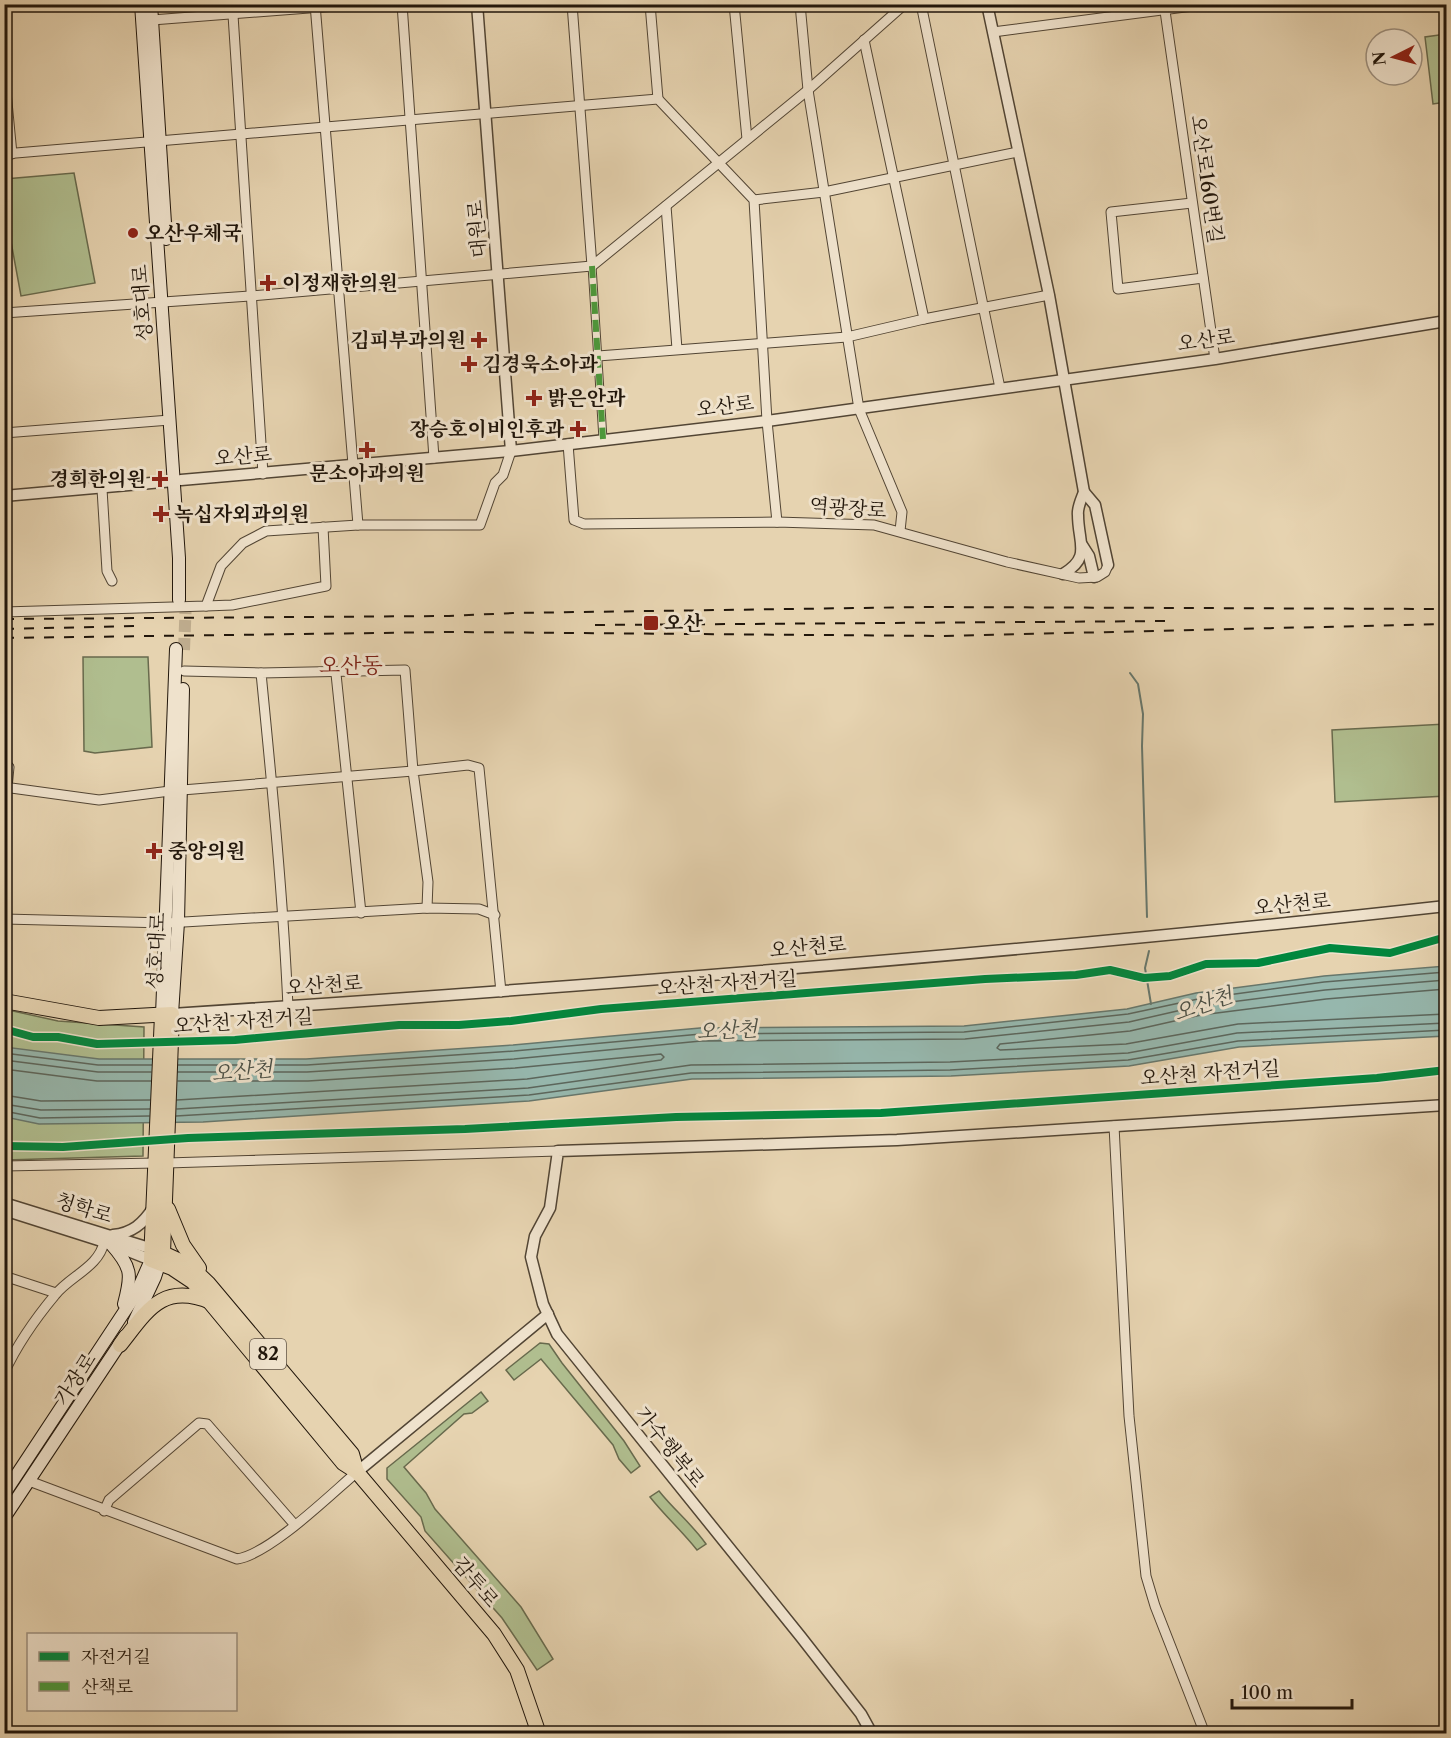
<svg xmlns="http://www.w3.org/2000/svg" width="1451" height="1738" font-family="'Libre Caslon Text','Noto Serif KR',serif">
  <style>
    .green { fill: #b0be8f; stroke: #686a4d; stroke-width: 1.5 }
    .water { fill: #96b7ad; stroke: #67776c; stroke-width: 1.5 }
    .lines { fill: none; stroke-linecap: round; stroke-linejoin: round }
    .shore { stroke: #5c665c; stroke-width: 1.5 }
    .stream { stroke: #67776c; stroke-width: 2 }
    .secondary-tunnel { stroke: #bfad8f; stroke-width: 12; stroke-dasharray: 12 6; stroke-linecap: butt }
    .pedestrian-casing { stroke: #524534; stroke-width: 9 }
    .minor-casing { stroke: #524534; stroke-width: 11 }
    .tertiary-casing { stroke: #524534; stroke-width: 13 }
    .secondary-casing { stroke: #21160b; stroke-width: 14 }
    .primary-casing { stroke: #21160b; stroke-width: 16 }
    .pedestrian { stroke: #efe2cc; stroke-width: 7 }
    .minor { stroke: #efe2cc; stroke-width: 9 }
    .tertiary { stroke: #efe2cc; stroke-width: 10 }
    .secondary { stroke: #efe2cc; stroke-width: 12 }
    .primary { stroke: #e6d3b0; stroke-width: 14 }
    .rail { stroke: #21160b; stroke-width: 2; stroke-dasharray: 10 10; stroke-linecap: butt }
    .quiet { stroke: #4d983b; stroke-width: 6; stroke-dasharray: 12 6; stroke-linecap: butt }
    .cycleway-casing { stroke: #efe2cc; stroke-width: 11 }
    .cycleway { stroke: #00873e; stroke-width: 8 }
    .poi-dot { fill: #8f2418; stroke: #efe2cc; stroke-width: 2 }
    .labels { text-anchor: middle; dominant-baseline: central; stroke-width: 6; stroke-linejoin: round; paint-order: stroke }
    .shield { fill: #efe2cc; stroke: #5f5345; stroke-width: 1.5 }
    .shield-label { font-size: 18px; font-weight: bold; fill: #21160b }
    .street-label { font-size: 20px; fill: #21160b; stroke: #efe2cc }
    .poi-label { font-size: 20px; font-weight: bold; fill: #21160b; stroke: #efe2cc; text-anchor: start }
    .water-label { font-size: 21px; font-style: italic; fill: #4a4e44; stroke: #efe2cc }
    .quarter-label { font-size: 22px; fill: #7a1f14; stroke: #efe2cc }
  </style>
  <rect width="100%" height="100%" fill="#e6d3b0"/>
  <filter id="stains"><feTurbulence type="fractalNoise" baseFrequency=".00333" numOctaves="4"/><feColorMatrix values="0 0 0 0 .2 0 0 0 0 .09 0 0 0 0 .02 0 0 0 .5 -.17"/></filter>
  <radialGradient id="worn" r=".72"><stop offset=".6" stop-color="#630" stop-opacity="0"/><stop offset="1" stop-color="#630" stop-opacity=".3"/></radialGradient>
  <g class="green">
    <polygon points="1446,34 1446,102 1433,104 1425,37"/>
    <polygon points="74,173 95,283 21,296 5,209 5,179"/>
    <polygon points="83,657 148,657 152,747 95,753 84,751"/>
    <polygon points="1446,724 1446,796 1335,802 1332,730"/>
    <polygon points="4,1009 58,1021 144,1027 143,1156 5,1160"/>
    <polygon points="540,1343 549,1344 562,1363 624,1441 640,1466 631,1473 619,1459 613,1445 541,1359 514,1380 506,1370"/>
    <polygon points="481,1392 488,1401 472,1413 464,1414 404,1467 426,1493 435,1509 521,1607 553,1659 537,1670 502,1618 425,1531 421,1517 387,1479 387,1468"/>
    <path d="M659,1491c15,19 33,33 47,53l-9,6c-15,-19 -32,-34 -47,-53z"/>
  </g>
  <polygon class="water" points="1446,966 1446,1036 1239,1047 1129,1066 951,1076 692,1079 529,1101 203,1122 39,1124 5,1117 5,1047 99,1059 306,1059 513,1045 700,1028 964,1026 1127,1009 1196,993 1324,976"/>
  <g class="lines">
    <g class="shore">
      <polyline points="1446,989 1326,999 1201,1015 1130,1031 1000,1044 997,1048 1000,1050 1126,1044 1238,1024 1446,1014"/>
      <polyline points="4,1053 98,1065 152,1065"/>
      <polyline points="4,1060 98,1072 151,1072"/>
      <polyline points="178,1065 307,1065 514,1051 701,1034 964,1032 1128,1014 1198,999 1324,982 1446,972"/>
      <polyline points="4,1069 97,1081 151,1081"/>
      <polyline points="178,1072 307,1072 514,1059 701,1041 965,1039 1129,1022 1199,1006 1325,990 1446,980"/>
      <polyline points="4,1095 41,1101 150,1100"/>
      <polyline points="177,1100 527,1079 661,1060 664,1057 661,1054 515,1068 308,1081 178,1081"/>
      <polyline points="4,1104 41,1110 150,1109"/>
      <polyline points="177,1109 528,1088 691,1065 950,1062 1128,1053 1237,1033 1446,1023"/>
      <polyline points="4,1111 40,1118 149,1116"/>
      <polyline points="176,1116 529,1095 691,1073 950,1070 1128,1060 1238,1041 1446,1030"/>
    </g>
    <g class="stream">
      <polyline points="1130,673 1138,684 1143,714 1142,746 1147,917"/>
      <polyline points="1149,951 1145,968 1151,1004"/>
    </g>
    <polyline class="secondary-tunnel" points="184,650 186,600"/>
    <g class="pedestrian-casing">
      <polyline id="pedestrian" points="592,266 603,439"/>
    </g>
    <g class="minor-casing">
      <g id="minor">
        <polyline points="315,4 358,525"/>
        <polyline points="402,4 434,458"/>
        <polyline points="572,4 592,266"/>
        <polyline points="650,4 658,99"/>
        <polyline points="734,4 747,139"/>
        <polyline points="800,4 808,90 859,409 902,512 900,531"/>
        <polyline points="921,4 1000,388"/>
        <polyline points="1164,4 1215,359"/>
        <polyline points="233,15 263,474"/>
        <polyline points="152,20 361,4"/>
        <polyline points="993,32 1208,4"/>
        <polyline points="4,71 12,154"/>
        <polyline points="4,154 658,99 754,200 767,421 777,522"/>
        <polyline points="754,200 824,192 1018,152"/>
        <polyline points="1192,203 1111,212 1118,289 1203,278"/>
        <polyline points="666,206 677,349"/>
        <polyline points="4,313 250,296 592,266 808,90 905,4"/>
        <polyline points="924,319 1049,295"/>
        <polyline points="598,356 847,337 924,319 864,40"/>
        <polyline points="4,433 170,420"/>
        <polyline points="568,444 574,520 584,524 777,522 874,525 1007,562 1079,578 1097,577 1105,572 1108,565"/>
        <polyline points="102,489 107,571 112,581"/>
        <polyline points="206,606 232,605 326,586 323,527"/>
        <polyline points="4,612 206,606 221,566 243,543 266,531 358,525 480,525 495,483 503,475 511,451"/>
        <polyline points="184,671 261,673"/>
        <polyline points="336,674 361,913"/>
        <polyline points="4,764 9,767 7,788"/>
        <path d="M4,787l95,13 71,-9 243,-20 -8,-101 -144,3c11,112 22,223 27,334"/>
        <polyline points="427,908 428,882 413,771 468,765 479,768 501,992"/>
        <polyline points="4,919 167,923 427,908 479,909 495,915"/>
        <polyline points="1114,1126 1129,1416 1146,1576 1155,1606 1205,1734"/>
        <polyline points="167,1163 558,1151"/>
        <polyline points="4,1166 156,1163"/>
        <polyline points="4,1276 56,1293"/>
        <path d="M4,1373c13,-28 31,-54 51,-78 15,-19 44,-28 49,-53"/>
        <path d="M29,1481l208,78c33,-5 93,-64 120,-87"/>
        <polyline points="104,1511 109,1500 199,1423 207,1424 294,1524"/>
      </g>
    </g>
    <g class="tertiary-casing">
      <g id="tertiary">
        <polyline points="477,4 511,451"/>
        <path d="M987,4l62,291 35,197c-3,8 -7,16 -6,23 0,28 14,42 -15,59"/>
        <polyline points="181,480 511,451 767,421 1215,359 1446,321"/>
        <polyline points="1084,492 1095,505 1108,565"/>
        <polyline points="4,496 174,481"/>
        <polyline points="1082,545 1089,556 1094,577"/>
        <path d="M172,1014c425,-28 851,-61 1274,-108"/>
        <polyline points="4,1203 159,1251"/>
        <polyline points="4,1210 111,1244 151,1260"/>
        <path d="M113,1235c19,-2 30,-11 40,-27"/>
        <polyline points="357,1472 548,1314"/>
        <polyline points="872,1734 861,1714 801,1637 557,1334 543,1304 531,1257 535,1236 550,1208 558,1151 897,1140 1446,1105"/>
      </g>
    </g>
    <g class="secondary-casing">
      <g id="secondary">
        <polyline points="141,4 179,558 179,600"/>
        <polyline points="151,4 166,239"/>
        <polyline points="172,1014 178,922 183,689"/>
        <polyline points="162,1015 176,649"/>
        <path d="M111,1244c21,24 21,30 13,60"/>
        <polyline points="134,1322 155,1277 162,1255"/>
        <polyline points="4,1494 136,1294 151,1260"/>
        <polyline points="4,1518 125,1336"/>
      </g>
    </g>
    <g class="primary-casing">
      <g id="primary">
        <polyline points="4,1001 99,1018 172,1014 163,1253 189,1265 208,1283 352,1454 357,1472"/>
        <polyline points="162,1015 151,1260 172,1268 193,1282 343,1463 357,1472 494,1634 517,1670 539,1734"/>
        <polyline points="168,1209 183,1245 199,1268"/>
        <path d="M120,1345c27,-34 42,-63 91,-43"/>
      </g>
    </g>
    <use href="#pedestrian" class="pedestrian"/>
    <use href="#minor" class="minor"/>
    <use href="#tertiary" class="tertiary"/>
    <use href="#secondary" class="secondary"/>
    <use href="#primary" class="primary"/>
    <g class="rail">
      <polyline points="4,619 449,616 513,613 927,607 1446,609"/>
      <polyline points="595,625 1171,621"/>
      <polyline points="4,629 136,626"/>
      <polyline points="4,638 449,632 942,636 1446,624"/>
    </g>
    <polyline class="quiet" points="592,266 603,439"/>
    <g class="cycleway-casing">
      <g id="cycleway">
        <polyline points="4,1029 33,1037 58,1037 97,1044 235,1040 399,1025 459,1025 511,1021 601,1009 985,979 1076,975 1110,970 1144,978 1170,976 1206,964 1258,963 1330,948 1390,953 1446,937"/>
        <polyline points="4,1146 63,1147 188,1138 465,1129 676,1117 881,1113 1377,1078 1446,1070"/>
      </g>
    </g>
    <use href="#cycleway" class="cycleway"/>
  </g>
  <g class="poi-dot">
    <circle cx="133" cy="233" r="6"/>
    <path d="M265 274h6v6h6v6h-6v6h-6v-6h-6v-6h6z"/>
    <path d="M476 331h6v6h6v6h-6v6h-6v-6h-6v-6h6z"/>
    <path d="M466 355h6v6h6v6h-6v6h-6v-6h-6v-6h6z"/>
    <path d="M531 389h6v6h6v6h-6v6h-6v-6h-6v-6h6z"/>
    <path d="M575 420h6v6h6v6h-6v6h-6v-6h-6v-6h6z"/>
    <path d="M364 441h6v6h6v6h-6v6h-6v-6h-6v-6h6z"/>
    <path d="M157 470h6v6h6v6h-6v6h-6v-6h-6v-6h6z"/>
    <path d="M158 505h6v6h6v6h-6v6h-6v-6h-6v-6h6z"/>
    <rect x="643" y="615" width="16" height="16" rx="3"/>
    <path d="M151 842h6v6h6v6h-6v6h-6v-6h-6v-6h6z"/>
  </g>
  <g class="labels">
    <rect class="shield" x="250" y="1339" width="36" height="30" rx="4.5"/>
    <g class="shield-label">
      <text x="268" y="1354">82</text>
    </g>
    <g class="street-label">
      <text transform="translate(1207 179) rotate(82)">오산로160번길</text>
      <text transform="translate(477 229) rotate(-95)">대원로</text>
      <text transform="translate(142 303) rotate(-94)">성호대로</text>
      <text transform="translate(1206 340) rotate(-8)">오산로</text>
      <text transform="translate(725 406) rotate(-7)">오산로</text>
      <text transform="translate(243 456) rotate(-5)">오산로</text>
      <text transform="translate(848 508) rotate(4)">역광장로</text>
      <text transform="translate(1292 904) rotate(-6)">오산천로</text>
      <text transform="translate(808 947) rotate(-5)">오산천로</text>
      <text transform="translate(156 951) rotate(-87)">성호대로</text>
      <text transform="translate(727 983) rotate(-4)">오산천 자전거길</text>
      <text transform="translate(324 985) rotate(-4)">오산천로</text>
      <text transform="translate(243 1021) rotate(-4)">오산천 자전거길</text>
      <text transform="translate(1210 1073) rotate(-4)">오산천 자전거길</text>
      <text transform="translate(84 1208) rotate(17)">청학로</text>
      <text transform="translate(75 1379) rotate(-57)">가장로</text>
      <text transform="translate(670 1447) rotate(51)">가수행복로</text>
      <text transform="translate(476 1582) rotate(50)">감투로</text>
    </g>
    <g class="poi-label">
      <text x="145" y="233">오산우체국</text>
      <text x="282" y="283">이정재한의원</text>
      <text x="466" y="340" text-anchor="end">김피부과의원</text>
      <text x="482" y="364">김경욱소아과</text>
      <text x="548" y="398">밝은안과</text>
      <text x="564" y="429" text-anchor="end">장승호이비인후과</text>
      <text x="367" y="473" text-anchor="middle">문소아과의원</text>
      <text x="146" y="479" text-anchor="end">경희한의원</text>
      <text x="174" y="514">녹십자외과의원</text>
      <text x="664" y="623">오산</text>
      <text x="168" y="851">중앙의원</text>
    </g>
    <g class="water-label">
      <text transform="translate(1203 1004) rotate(-19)">오산천</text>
      <text transform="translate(727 1030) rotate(-3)">오산천</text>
      <text transform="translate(242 1071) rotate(-5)">오산천</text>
    </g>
    <g class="quarter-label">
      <text x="351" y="665">오산동</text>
    </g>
  </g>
  <rect width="1451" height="1738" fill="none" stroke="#e6d3b0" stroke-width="24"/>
  <rect x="6" y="6" width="1439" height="1726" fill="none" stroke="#21160b" stroke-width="3"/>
  <rect x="12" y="12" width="1427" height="1714" fill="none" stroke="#21160b" stroke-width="1.5"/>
  <rect x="27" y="1633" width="210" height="78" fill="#efe2cc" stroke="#9d907f" stroke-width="1.5"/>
  <rect x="39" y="1652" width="30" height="9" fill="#00873e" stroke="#9d907f" stroke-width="1.5"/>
  <text x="81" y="1663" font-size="18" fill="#21160b">자전거길</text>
  <rect x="39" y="1682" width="30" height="9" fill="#4d983b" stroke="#9d907f" stroke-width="1.5"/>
  <text x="81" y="1693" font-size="18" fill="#21160b">산책로</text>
  <g transform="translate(1394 57) rotate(264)"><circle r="28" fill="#efe2cc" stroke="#9d907f" stroke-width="1.5"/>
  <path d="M0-4.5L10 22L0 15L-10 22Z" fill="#8f2418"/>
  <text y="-9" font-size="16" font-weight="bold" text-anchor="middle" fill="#21160b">N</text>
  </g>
  <path d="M1232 1699v9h120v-9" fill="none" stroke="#21160b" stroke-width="3"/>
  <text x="1241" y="1699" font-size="18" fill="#21160b" stroke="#efe2cc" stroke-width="4.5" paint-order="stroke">100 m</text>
  <rect width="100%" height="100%" filter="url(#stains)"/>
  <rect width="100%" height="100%" fill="url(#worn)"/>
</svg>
